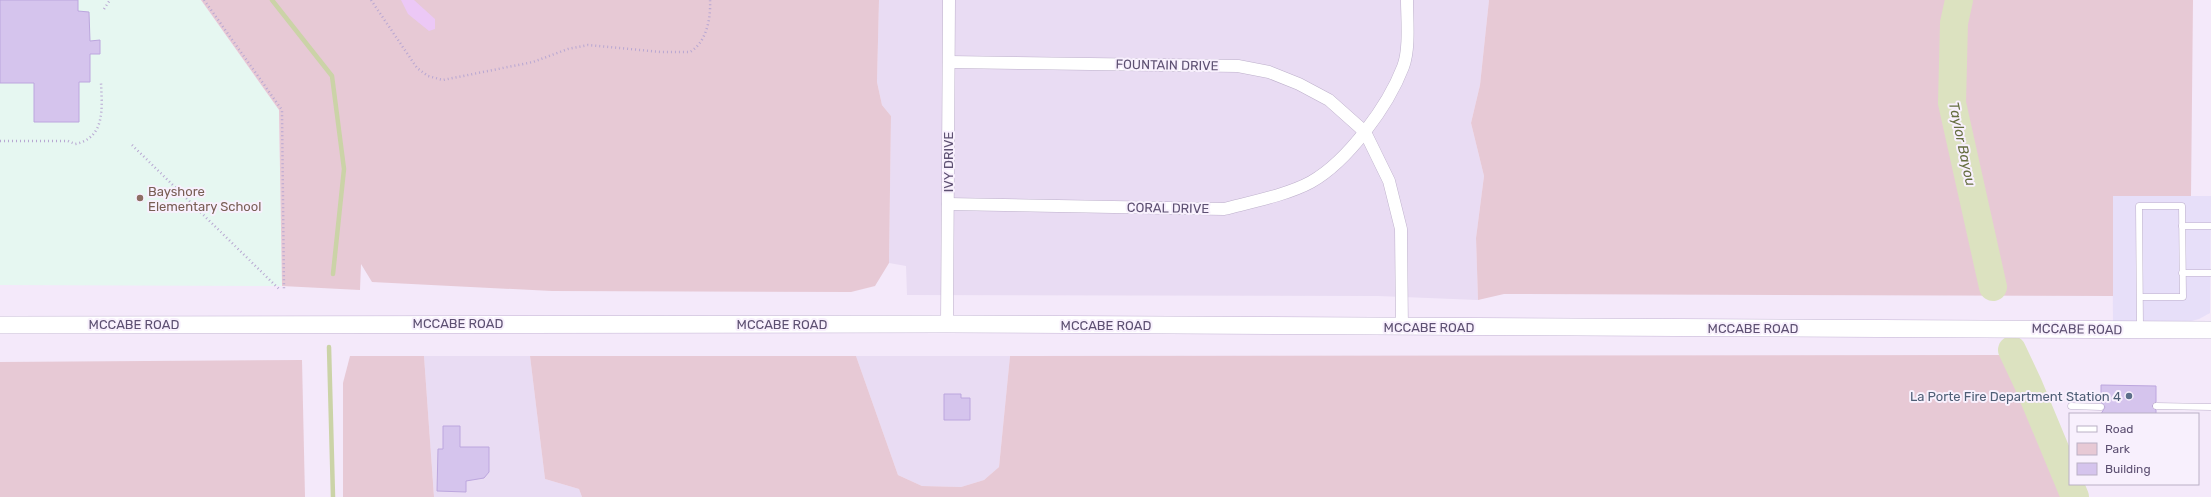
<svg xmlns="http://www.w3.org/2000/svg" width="2211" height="497" font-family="Rubik,sans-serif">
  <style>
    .residential { fill: #e9dcf3 }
    .commercial { fill: #e7dff9 }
    .education { fill: #e6f7f1 }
    .green { fill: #e7c9d5 }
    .sand { fill: #ecc8f6 }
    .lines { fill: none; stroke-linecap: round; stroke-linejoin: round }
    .stream { stroke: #cbd3a7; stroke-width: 4.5 }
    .river { stroke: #dce2c0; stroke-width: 28 }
    .building { fill: #d5c4ed; stroke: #bca6de }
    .lane-casing { stroke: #bdb0cb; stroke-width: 7 }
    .street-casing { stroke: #bdb0cb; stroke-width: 13 }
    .secondary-casing { stroke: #c2b3d3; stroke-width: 18 }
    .path { stroke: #b8a7d2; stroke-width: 2.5; stroke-dasharray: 1 3; stroke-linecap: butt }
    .lane { stroke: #fff; stroke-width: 6 }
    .street { stroke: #fff; stroke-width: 12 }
    .secondary { stroke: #fff; stroke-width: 17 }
    .education-dot { fill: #8d6e63; stroke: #f8f0fd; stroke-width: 1.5 }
    .service-dot { fill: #5c6f8a; stroke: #f8f0fd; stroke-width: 1.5 }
    .labels { text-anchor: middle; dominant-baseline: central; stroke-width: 4; stroke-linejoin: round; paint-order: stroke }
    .street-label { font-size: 13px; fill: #5d5072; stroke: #f8f0fd }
    .education-label { font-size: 13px; fill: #785e54; stroke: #f8f0fd; text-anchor: start }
    .service-label { font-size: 13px; fill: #4e5e75; stroke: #f8f0fd; text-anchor: end }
    .water-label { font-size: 14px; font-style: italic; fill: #666f41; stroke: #f8f0fd }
  </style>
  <rect width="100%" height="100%" fill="#f4e9fa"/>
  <g class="residential">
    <polygon points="879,0 1489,0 1480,85 1471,123 1484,176 1476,238 1478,300 1378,296 907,295 906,266 889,263 891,116 882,105 877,82"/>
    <polygon points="424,356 530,356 545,479 579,489 582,497 434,497"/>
    <polygon points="856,356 1010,356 999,467 984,480 961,487 922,486 898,475"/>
  </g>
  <polygon class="commercial" points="2112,196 2211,196 2210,313 2199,319 2184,323 2113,323"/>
  <polygon class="education" points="0,0 201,0 279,110 282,286 0,285"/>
  <g class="green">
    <polygon points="201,0 879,0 877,82 882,105 891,116 889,263 875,286 851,292 552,291 372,282 361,264 360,290 282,286 279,110"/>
    <polygon points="1489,0 2193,0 2191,196 2113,196 2113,296 1504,294 1478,300 1476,238 1484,176 1471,123 1480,85"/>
    <polygon points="2009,355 2071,497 582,497 579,489 545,479 530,356 856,356 898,475 922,486 961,487 984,480 999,467 1010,356"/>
    <polygon points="350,356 424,356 434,497 343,497 343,383"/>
    <polygon points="302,360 305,497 0,497 0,362"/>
  </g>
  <polygon class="sand" points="401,0 414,0 435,19 435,29 429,31 408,14"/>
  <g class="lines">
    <g class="stream">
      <polyline points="272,0 332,76 344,169 333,274"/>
      <polyline points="329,347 333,497"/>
    </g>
    <g class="river">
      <polyline points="1959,0 1954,23 1952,103 1993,287"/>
      <polyline points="2012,350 2028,384 2075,497"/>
    </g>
  </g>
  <g class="building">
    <polygon points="0,0 78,0 78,11 89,12 90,41 100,40 100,54 90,54 90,82 79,82 79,122 34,122 34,83 0,83"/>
    <polygon points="2101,385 2156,386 2156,402 2152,406 2156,410 2156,414 2101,414 2105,407 2101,402"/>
    <polygon points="944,394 961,394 961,398 970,398 970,420 944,420"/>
    <polygon points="443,426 460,426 460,447 489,447 489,472 484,478 466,481 466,492 437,491 438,449 443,449"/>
  </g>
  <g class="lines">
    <g class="lane-casing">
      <g id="lane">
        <polyline points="2182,226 2211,226"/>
        <polyline points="2182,273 2211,273"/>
        <polyline points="2140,297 2183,297 2182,206 2139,206 2140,328"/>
        <polyline points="2071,406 2101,407"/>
        <polyline points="2156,406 2211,407"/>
      </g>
    </g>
    <g class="street-casing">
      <g id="street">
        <polyline points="949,62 1238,66 1269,72 1299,84 1329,100 1365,132 1389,181 1401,229 1402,328"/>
        <path d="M948,204l276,5c27,-7 63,-14 87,-27 37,-21 77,-76 92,-115 7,-18 4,-48 4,-67"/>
        <polyline points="947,324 949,0"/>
      </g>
    </g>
    <g class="secondary-casing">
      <polyline id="secondary" points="0,325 947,324 2211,330"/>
    </g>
    <g class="path">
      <polyline points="204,0 282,110 284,290"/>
      <path d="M371,0l46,68 11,8 15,4 90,-18 35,-13 20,-4 73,7h29c17,-10 21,-35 20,-52"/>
      <polyline points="104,9 110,0"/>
      <path d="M0,141h68l7,3c31,-6 27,-37 26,-61"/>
      <polyline points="132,145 280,290"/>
    </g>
    <use href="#lane" class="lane"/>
    <use href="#street" class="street"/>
    <use href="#secondary" class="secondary"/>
  </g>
  <circle class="education-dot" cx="140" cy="198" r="4"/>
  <circle class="service-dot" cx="2129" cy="396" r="4"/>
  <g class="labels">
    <g class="street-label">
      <text transform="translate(1167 65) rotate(1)">FOUNTAIN DRIVE</text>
      <text transform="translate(948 162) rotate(-90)">IVY DRIVE</text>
      <text transform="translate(1168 208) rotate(1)">CORAL DRIVE</text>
      <text x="458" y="323">MCCABE ROAD</text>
      <text x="134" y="324">MCCABE ROAD</text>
      <text x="782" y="324">MCCABE ROAD</text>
      <text x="1106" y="325">MCCABE ROAD</text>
      <text x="1429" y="327">MCCABE ROAD</text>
      <text x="1753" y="328">MCCABE ROAD</text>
      <text transform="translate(2077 329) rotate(1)">MCCABE ROAD</text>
    </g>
    <g class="education-label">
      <text x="148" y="191">Bayshore<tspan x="148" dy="15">Elementary School</tspan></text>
    </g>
    <g class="service-label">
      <text x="2121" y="396">La Porte Fire Department Station 4</text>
    </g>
    <g class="water-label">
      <text transform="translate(1962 144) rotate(78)">Taylor Bayou</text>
    </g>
  </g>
  <rect x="2069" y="413" width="130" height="72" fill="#f8f0fd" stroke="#bab0c5"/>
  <rect x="2077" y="426" width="20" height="6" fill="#ffffff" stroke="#bab0c5"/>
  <text x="2105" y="433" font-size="12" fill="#5d5072">Road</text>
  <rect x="2077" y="443" width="20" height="12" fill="#e7c9d5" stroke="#bab0c5"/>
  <text x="2105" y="453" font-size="12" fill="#5d5072">Park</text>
  <rect x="2077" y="463" width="20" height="12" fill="#d5c4ed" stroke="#bab0c5"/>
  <text x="2105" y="473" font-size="12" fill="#5d5072">Building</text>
</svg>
